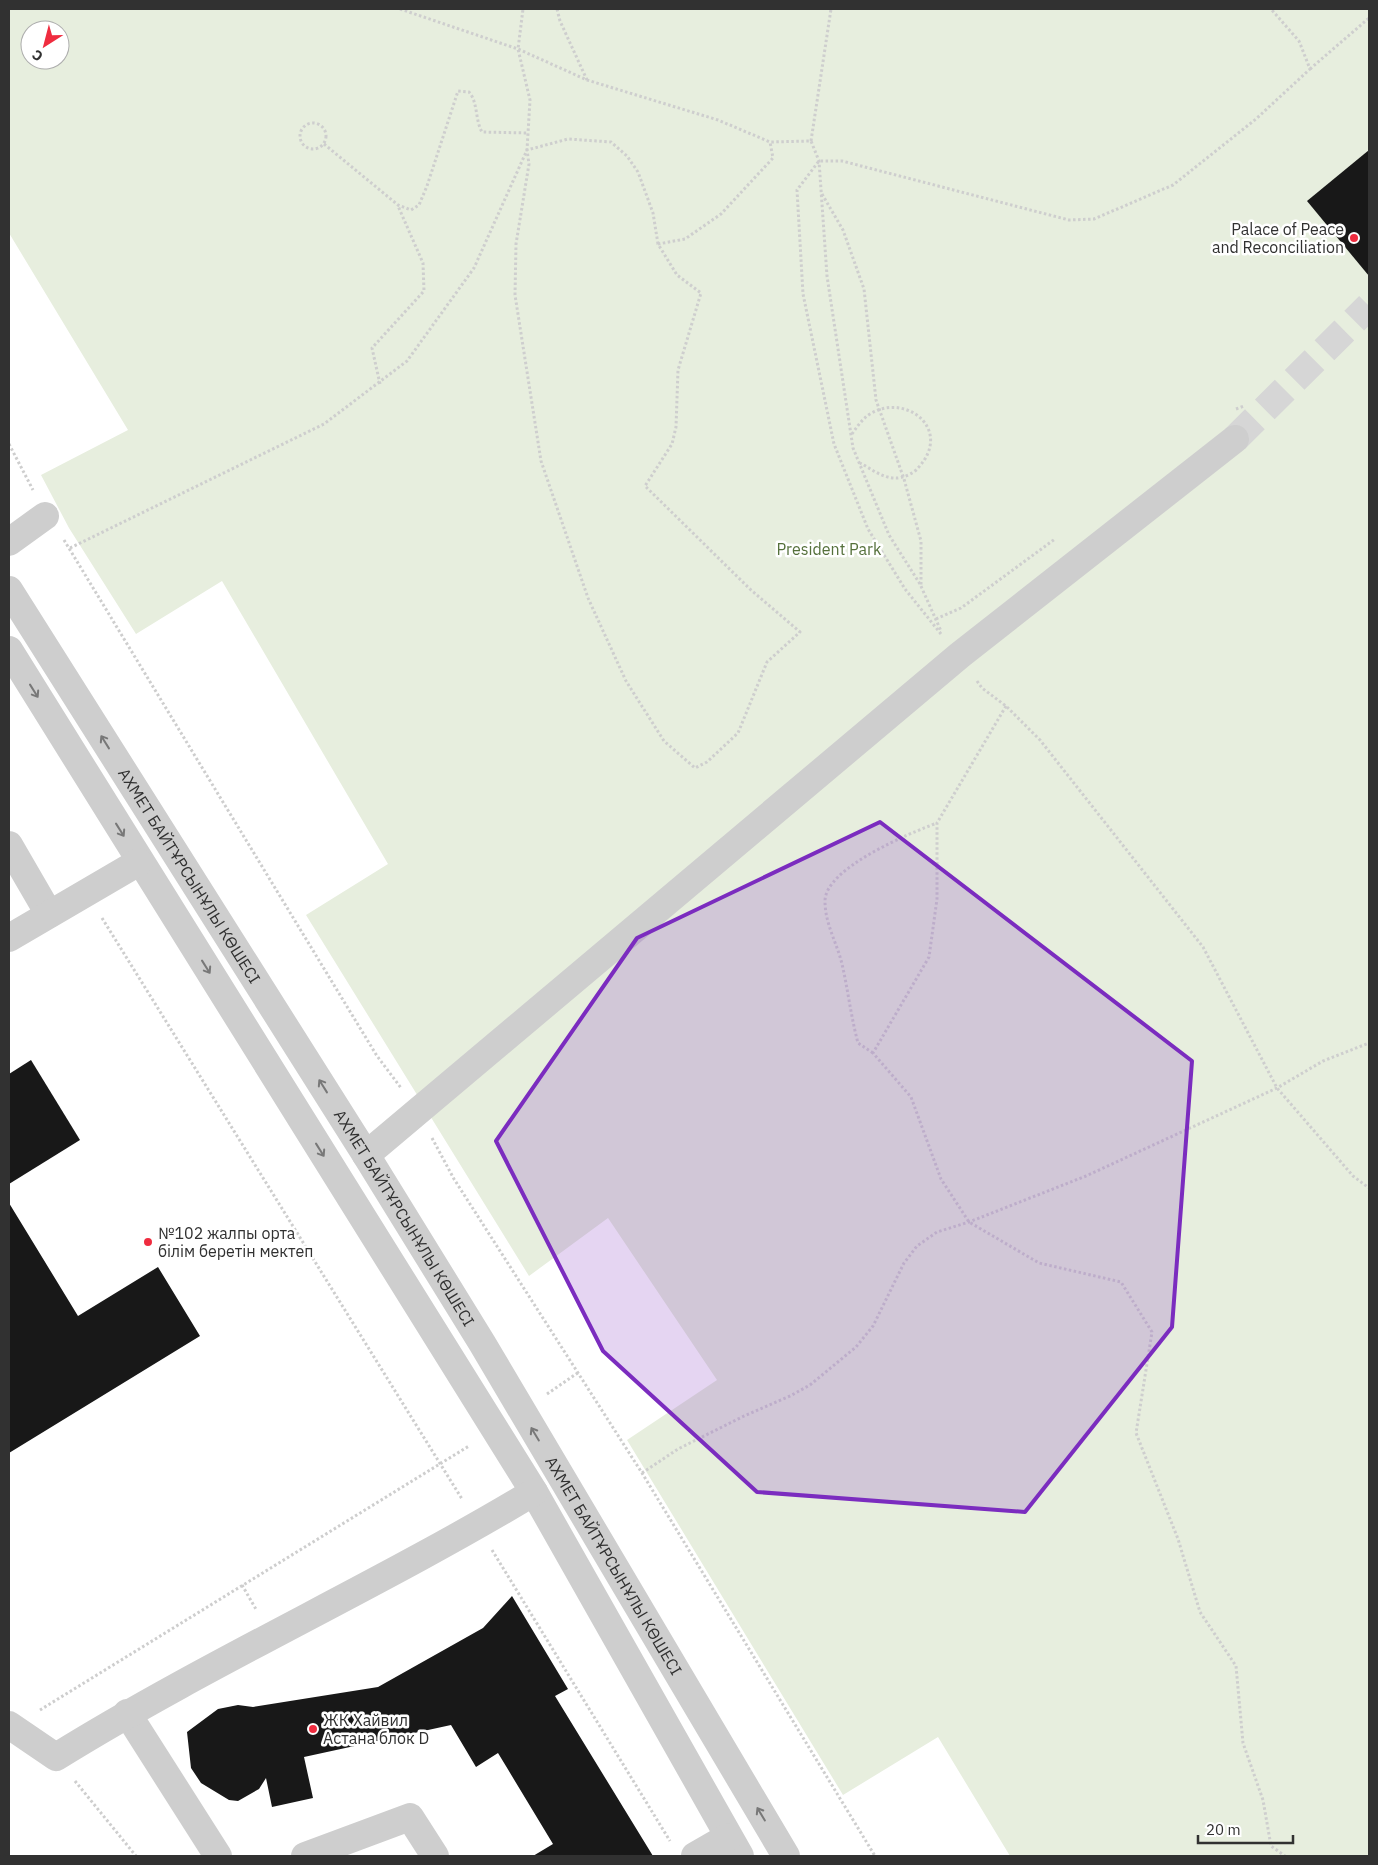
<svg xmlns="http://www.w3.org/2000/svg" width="1378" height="1865" font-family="'IBM Plex Sans',sans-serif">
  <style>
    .green { fill: #e7eede; fill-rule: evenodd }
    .building { fill: #181818 }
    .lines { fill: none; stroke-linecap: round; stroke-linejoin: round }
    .minor-tunnel { stroke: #d6d6d6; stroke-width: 28; stroke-dasharray: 28 14; stroke-linecap: butt }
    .path { stroke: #cecece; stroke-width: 3; stroke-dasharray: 2.5 2.5; stroke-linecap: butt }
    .minor { stroke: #cecece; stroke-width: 28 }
    .oneway { stroke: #787878 }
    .marked { fill: #7b2cbf; fill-opacity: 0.2; stroke: #7b2cbf; stroke-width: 4; stroke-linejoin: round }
    .poi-dot { fill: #ef2c3f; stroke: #fff; stroke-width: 2 }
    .labels { text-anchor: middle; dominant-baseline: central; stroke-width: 5; stroke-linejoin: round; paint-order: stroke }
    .poi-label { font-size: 16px; fill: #313131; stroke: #fff; text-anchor: start }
    .park-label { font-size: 16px; fill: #55703b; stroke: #fff }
    .street-label { font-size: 16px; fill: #313131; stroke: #fff }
  </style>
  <rect width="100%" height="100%" fill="#fff"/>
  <path class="green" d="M9,9h1360v1847h-359l-72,-119 -95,58 -216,-355 90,-60 -109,-162 -79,58 -223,-361 82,-51 -166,-283 -86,53 -67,-106 -28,-53 87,-45 -119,-197zM30,30h30v30h-30z"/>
  <g class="building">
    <polygon points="1369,150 1369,276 1307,201"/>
    <polygon points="31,1060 80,1140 9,1184 9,1074"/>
    <polygon points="9,1203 78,1316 158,1267 200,1336 9,1453"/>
    <polygon points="512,1596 568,1689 555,1696 653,1856 533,1856 553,1844 498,1753 476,1767 451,1725 304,1757 313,1798 272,1807 266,1778 259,1789 238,1801 229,1800 201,1783 191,1768 187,1732 218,1709 238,1705 253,1707 378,1687 483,1628"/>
  </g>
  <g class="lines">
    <polyline class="minor-tunnel" points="1235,439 1369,306"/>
    <g class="path">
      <polyline points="400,9 518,49 587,80 718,120 770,142 811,141 819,161 827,276 853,448 889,535 920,584 941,631"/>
      <polyline points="557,9 560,21 587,80"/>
      <polyline points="1310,69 1369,18"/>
      <circle cx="313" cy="136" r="13"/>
      <polyline points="811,141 831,9"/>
      <path d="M324,144l74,61 13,5 8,-5 8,-19 31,-95 11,1c9,10 6,28 13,40l46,1"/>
      <polyline points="822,194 843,230 864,289 876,400 904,479 921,541 921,585"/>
      <polyline points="658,244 653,213 638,172 627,156 611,142 568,139 527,150 529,164 516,244 515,295 541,461 588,598 626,681 664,741 695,768 707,762 738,733 767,662 800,632 751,590 645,486 672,444 676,427 678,370 701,293 677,275 658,244 685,239 721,214 773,158 770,142"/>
      <polyline points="380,384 372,348 424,291 423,263 398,206"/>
      <polyline points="1236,409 1244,406"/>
      <path d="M852,434c5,-7 10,-15 18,-20 35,-22 84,15 48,54 -4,5 -16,11 -23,10 -13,0 -25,-10 -35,-15"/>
      <polyline points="9,444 33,490"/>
      <polyline points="64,540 377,1056 401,1088"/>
      <polyline points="70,548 324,424 407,361 474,268 527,150 530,100 518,49 523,9"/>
      <polyline points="936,619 961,608 1055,539"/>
      <polyline points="941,634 905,589 868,529 834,444 803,294 797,190 819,161 842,161 1069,220 1094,219 1173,185 1256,119 1310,69 1299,41 1271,9"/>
      <polyline points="977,681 982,688 1006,706 1040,740 1203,947 1277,1088 1353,1176 1369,1188"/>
      <polyline points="1006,706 937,823 937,899 929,957 873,1053 911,1097 941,1179 969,1222 1039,1263 1121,1282 1152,1332 1136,1433 1178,1539 1200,1612 1236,1666 1243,1743 1263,1800 1271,1846 1285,1856"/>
      <polyline points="102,918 462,1499"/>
      <path d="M873,1053l-15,-10c-7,-26 -10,-53 -16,-79 -5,-21 -17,-40 -17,-63 0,-33 85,-68 112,-78"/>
      <polyline points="432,1138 454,1179 642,1473 875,1856"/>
      <polyline points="547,1394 579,1372"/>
      <polyline points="642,1473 678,1449 744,1416 790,1396 810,1385 856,1347 873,1326 904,1263 917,1246 937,1232 969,1222 1086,1176 1277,1088 1323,1061 1369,1043"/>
      <polyline points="492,1550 670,1841"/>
      <polyline points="242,1585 257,1611"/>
      <polyline points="40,1710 469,1446"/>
      <polyline points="75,1781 136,1856"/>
    </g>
    <g class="minor">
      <polyline points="9,542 45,516"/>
      <path id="s1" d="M9,590l357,565 116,188 304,513"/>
      <polyline points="9,650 534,1492 740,1856"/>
      <polyline points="9,845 49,914"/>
      <polyline points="9,938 139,862"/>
      <polyline points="366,1155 960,655 1235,439"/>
      <polyline points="127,1713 218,1856"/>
      <path d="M9,1725l47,32c155,-96 322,-171 478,-265"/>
      <polyline points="305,1856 410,1817 435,1856"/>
      <polyline points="695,1856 728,1837"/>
    </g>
  </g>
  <defs><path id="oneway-shaft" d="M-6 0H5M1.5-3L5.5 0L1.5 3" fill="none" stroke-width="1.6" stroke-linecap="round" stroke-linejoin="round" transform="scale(1.25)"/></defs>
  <g class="oneway">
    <use href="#oneway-shaft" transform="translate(34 691) rotate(58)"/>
    <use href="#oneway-shaft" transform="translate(105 742) rotate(-122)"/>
    <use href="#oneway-shaft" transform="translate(120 830) rotate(58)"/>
    <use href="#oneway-shaft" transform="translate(206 967) rotate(58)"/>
    <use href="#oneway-shaft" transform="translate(323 1086) rotate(-122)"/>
    <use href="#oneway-shaft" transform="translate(320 1150) rotate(58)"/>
    <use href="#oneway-shaft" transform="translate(535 1434) rotate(-121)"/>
    <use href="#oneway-shaft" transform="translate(761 1814) rotate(-121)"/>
  </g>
  <path class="marked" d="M880,822l312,239 -20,266 -147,185 -268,-20 -154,-141 -107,-210 141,-203z"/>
  <g class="poi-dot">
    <circle cx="1354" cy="238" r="5"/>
    <circle cx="148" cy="1242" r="5"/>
    <circle cx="313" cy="1729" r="5"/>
  </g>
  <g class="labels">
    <g class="poi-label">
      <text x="1344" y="229" text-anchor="end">Palace of Peace<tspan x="1344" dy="18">and Reconciliation</tspan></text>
      <text x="158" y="1233">№102 жалпы орта<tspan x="158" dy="18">білім беретін мектеп</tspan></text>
      <text x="323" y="1720">ЖК Хайвил<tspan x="323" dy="18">Астана блок D</tspan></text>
    </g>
    <g class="park-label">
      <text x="829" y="549">President Park</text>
    </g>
    <g class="street-label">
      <text stroke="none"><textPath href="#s1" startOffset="338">АХМЕТ БАЙТҰРСЫНҰЛЫ КӨШЕСІ</textPath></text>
      <text stroke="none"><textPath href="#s1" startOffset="742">АХМЕТ БАЙТҰРСЫНҰЛЫ КӨШЕСІ</textPath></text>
      <text stroke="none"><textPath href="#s1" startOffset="1148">АХМЕТ БАЙТҰРСЫНҰЛЫ КӨШЕСІ</textPath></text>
    </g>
  </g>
  <rect width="1378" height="1865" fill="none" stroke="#313131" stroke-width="20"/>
  <g transform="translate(45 45) rotate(216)"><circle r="24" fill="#ffffff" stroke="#adadad"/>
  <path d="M0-4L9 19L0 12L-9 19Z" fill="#ef2c3f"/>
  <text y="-8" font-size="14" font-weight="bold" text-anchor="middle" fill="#313131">С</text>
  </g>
  <path d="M1198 1835v8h95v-8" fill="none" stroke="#313131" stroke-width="2.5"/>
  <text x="1206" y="1835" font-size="15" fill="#313131" stroke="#ffffff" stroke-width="4" paint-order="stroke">20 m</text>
</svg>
